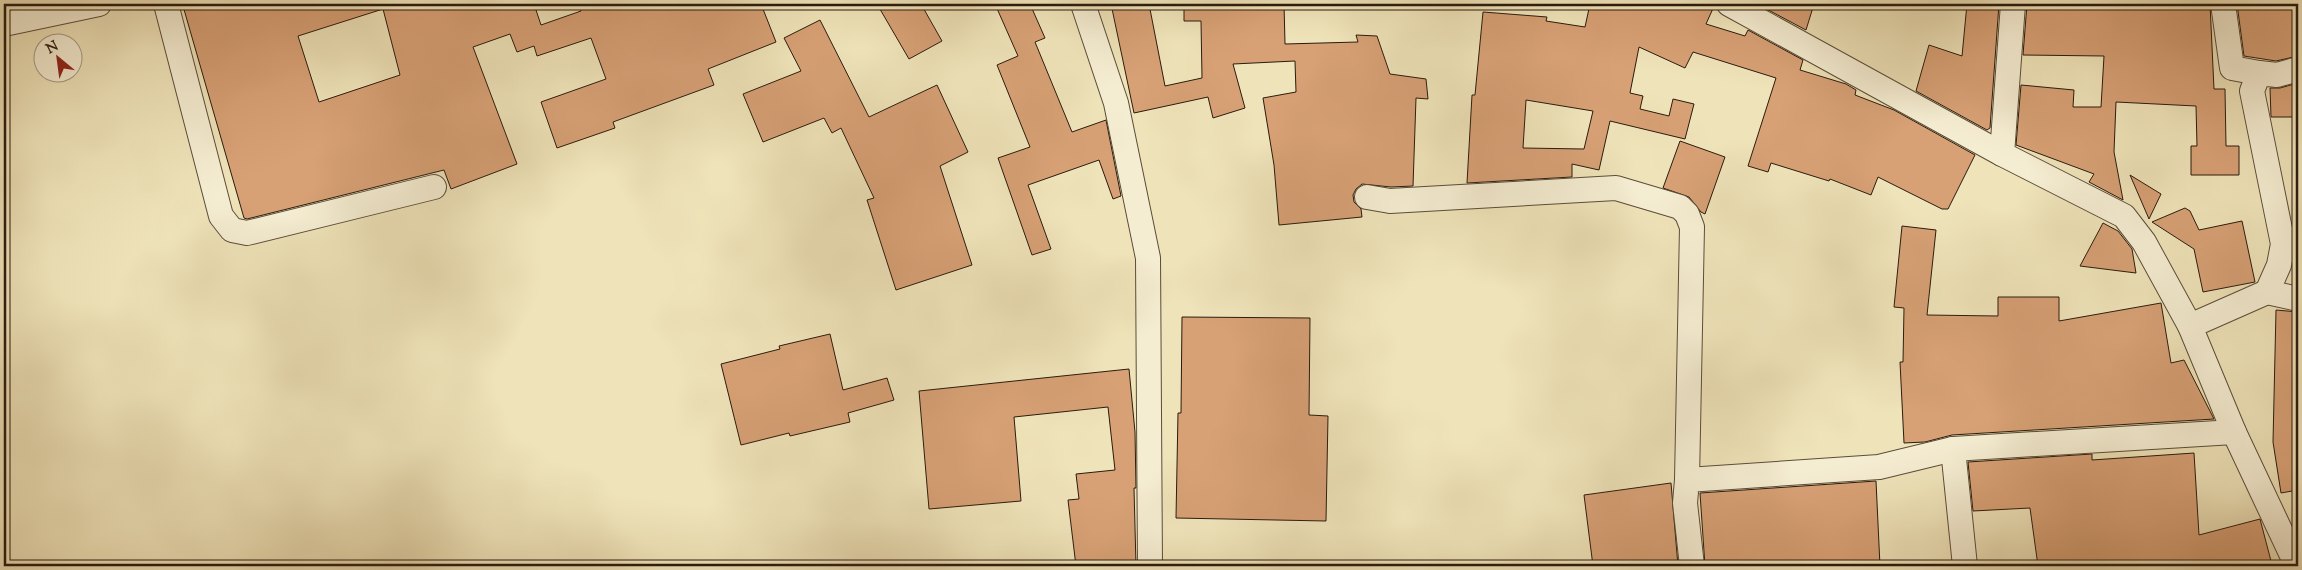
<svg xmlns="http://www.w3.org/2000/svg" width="2302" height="570" font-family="'Sorts Mill Goudy',serif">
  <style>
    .building { fill: #d7a075; stroke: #2a1b0e; fill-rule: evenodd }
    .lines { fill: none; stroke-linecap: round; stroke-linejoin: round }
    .minor-casing { stroke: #5b4d39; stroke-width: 26 }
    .minor { stroke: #f5edd2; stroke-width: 24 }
  </style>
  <rect width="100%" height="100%" fill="#efe3b9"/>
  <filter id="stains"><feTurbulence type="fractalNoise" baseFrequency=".004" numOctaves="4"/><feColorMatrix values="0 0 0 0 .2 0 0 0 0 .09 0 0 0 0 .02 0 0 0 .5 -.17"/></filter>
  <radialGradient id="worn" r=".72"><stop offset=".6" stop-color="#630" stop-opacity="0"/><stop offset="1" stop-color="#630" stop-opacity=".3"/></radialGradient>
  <g class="building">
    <path d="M192,4h342l7,21 40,-14 -2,-7h182l15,38 -68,27 6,16 -101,37 2,6 -58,20 -16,-46 65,-23 -15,-41 -54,18 -3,-10 -17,6 -7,-18 -37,13 44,117 -66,25 -7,-19 -197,49 -3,-1 -61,-212zM383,9l17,66 -81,27 -21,-66z"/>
    <polygon points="877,4 921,4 942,41 909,59"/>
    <polygon points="995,4 1030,4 1045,38 1035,42 1072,132 1106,120 1121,196 1113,199 1099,160 1028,185 1051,249 1032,255 998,158 1030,147 997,65 1018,56"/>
    <polygon points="1111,4 1149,4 1165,86 1202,78 1201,21 1184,21 1184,4 1284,4 1285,44 1358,42 1356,35 1377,36 1390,74 1426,79 1428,99 1416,98 1413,186 1391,187 1362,184 1356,189 1353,195 1354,202 1361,209 1362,217 1279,225 1274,165 1263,98 1296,92 1295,61 1233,64 1245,108 1213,118 1208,97 1134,113"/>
    <path d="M1590,4h125l-9,20 39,12 3,-6 55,30 -3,10 46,14 10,6 -1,5 39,15 81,45 -27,54h-6l-64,-32 -7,18 -41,-16 -1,2 -58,-18 -3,9 -20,-6 28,-88 -83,-26 -8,16 -46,-21 -9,46 13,3 -3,13 29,7 4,-17 21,5 -9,35 -75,-18 -11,49 -27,-6v13l-105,6 5,-88h3l8,-83 64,5 -1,4 39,6zM1526,100l67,11 -9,38 -61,-1z"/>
    <polygon points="1757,4 1814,4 1806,30"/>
    <polygon points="1967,4 1999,4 1990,128 1987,130 1916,91 1929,45 1962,56"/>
    <polygon points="2027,4 2210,4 2214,89 2225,89 2226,146 2239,146 2239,175 2191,175 2191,146 2197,146 2196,106 2116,102 2114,152 2123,200 2089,182 2094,174 2016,145 2021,85 2074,90 2073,107 2101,107 2104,56 2023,55"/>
    <polygon points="2237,4 2298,4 2298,56 2276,61 2244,56"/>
    <polygon points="820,20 869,117 937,85 968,152 940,166 972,265 896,290 867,200 874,198 841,128 832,133 824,118 763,142 743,94 801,71 784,38"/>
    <polygon points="2298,83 2298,117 2271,117 2270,88 2280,88"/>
    <polygon points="1680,141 1725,157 1705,214 1701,212 1689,197 1663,188"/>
    <polygon points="2130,175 2161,194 2149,219"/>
    <polygon points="2185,208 2190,211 2199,230 2242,221 2255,282 2203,292 2194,249 2152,222"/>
    <polygon points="2103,223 2118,231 2132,249 2136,273 2080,266"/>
    <polygon points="1902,226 1936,230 1927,315 1998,316 1998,297 2059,297 2059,321 2161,303 2171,363 2184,360 2214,419 1952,435 1925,442 1904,443 1900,362 1903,362 1904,308 1894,307"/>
    <polygon points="2276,310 2298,312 2298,490 2281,493 2273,442"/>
    <polygon points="1182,317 1310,318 1309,415 1328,416 1326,521 1176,518 1178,413 1181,413"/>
    <polygon points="830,334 843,390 887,378 894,400 848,413 850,422 790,436 789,433 741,445 721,364 780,349 779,346"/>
    <polygon points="1129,369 1135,432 1136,488 1134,488 1136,566 1076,566 1068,500 1079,499 1076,474 1115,470 1108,407 1014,417 1021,501 929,509 919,391"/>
    <polygon points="2194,453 2199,535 2260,519 2271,561 2251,566 2038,566 2030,508 1973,511 1968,462 2092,454 2092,460"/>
    <polygon points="1876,481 1880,566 1705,566 1700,493"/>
    <polygon points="1671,483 1678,566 1593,566 1584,495"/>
  </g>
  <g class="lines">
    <g class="minor-casing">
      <g id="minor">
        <polyline points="166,4 221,216 232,230 247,233 434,187"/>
        <polyline points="1083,4 1116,103 1148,258 1150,566"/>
        <polyline points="1729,4 2002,154 2124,216 2144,242 2190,326 2234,432 2297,566"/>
        <polyline points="2223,4 2232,68 2259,73"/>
        <polyline points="4,24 99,4"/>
        <polyline points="2002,154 2013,4"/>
        <polyline points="1367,197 1390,201 1616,188 1680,207 1687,214 1692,227 1687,480"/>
        <polyline points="2267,292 2298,299"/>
        <polyline points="2190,326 2267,292 2279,265 2283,244 2252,91 2259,73 2277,75 2298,69"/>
        <polyline points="1953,449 1965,566"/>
        <polyline points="1692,566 1685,503 1687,480 1879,467 1953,449 2234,432"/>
      </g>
    </g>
    <use href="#minor" class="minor"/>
  </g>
  <rect width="2302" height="570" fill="none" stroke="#efe3b9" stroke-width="20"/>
  <rect x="5" y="5" width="2292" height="560" fill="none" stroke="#2a1b0e" stroke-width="2.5"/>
  <rect x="10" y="10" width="2282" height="550" fill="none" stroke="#2a1b0e"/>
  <g transform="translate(58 58) rotate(331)"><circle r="24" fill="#f5edd2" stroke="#a49984"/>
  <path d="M0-4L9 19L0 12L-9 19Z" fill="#8f2418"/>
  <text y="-8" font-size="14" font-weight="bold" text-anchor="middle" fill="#2a1b0e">N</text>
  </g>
  <rect width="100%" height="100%" filter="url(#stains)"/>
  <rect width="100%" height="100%" fill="url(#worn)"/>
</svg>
